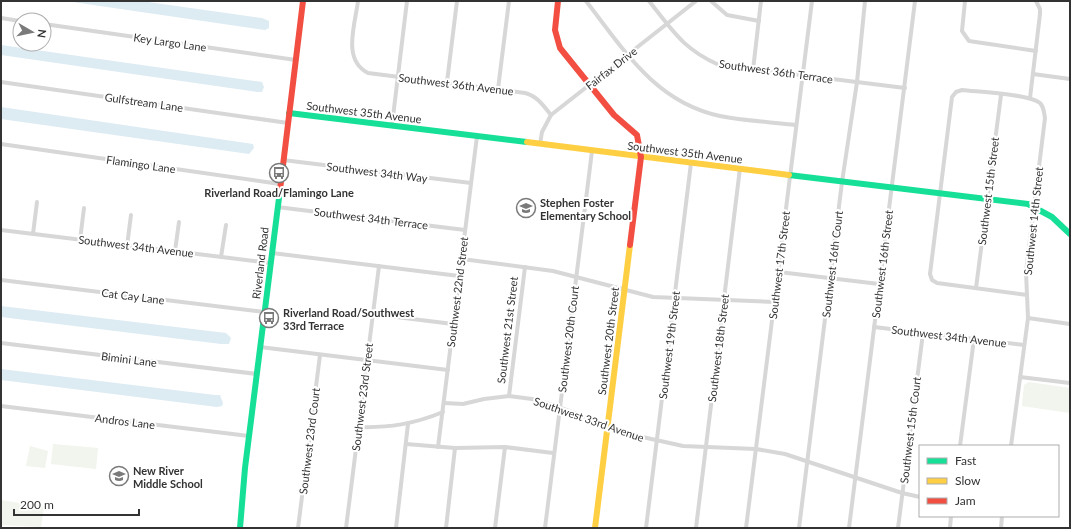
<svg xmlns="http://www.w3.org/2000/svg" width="1071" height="529" font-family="Lato,sans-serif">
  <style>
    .green { fill: #f1f5ed }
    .water { fill: #ddebf3 }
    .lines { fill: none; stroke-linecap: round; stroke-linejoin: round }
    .street { stroke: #d7d7d7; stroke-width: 4 }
    .fast { stroke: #16e098; stroke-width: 6 }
    .slow { stroke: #ffcf43; stroke-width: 6 }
    .jam { stroke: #f24e42; stroke-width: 6 }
    .labels { text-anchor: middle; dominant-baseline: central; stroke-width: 4; stroke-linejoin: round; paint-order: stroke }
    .street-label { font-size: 11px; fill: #333; stroke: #fff }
    .poi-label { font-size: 11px; font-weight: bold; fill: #333; stroke: #fff; text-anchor: start }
  </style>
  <rect width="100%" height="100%" fill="#fff"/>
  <g class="green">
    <polygon points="1029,382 1070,388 1070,413 1022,406 1024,385"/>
    <polygon points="53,444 98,448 96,469 51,464"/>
    <polygon points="30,446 48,451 45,468 26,466"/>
    <polygon points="1,500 44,507 41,527 1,525"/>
  </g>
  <g class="water">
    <polygon points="66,1 141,1 262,18 269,21 269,28 265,30"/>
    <polygon points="1,45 262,82 264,87 262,92 257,92 1,55"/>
    <polygon points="1,107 253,144 254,148 249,154 1,119"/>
    <polygon points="1,306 226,333 231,338 229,344 221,344 1,317"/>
    <polygon points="1,369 215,395 220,395 223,403 222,406 217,407 1,380"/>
  </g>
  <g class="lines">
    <g class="street">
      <path d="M358,1c-3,24 -16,59 10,72l157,20c12,3 18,12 26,22"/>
      <path d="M586,1c38,49 69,101 134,115 25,5 51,6 76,9"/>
      <path d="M649,1c24,30 34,48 70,64l186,23"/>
      <polyline points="711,1 727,15 759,21"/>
      <polyline points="965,1 962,31 969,41 1036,51"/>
      <polyline points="1,18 20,21"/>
      <polyline points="44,24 296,60"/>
      <polyline points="753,70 761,1"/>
      <polyline points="1033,74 1070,79"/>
      <polyline points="1,82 288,123"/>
      <polyline points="447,82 457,1"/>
      <polyline points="498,89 509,1"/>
      <polyline points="1030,98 1040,14 1040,9 1036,1"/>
      <polyline points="392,125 407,1"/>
      <polyline points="1,144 280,184"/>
      <polyline points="540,144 542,132 551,115 696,1"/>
      <polyline points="283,160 471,183"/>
      <polyline points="277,207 465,230"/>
      <polyline points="1,230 271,263"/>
      <polyline points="33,234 37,202"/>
      <polyline points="80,240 84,208"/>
      <polyline points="127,246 131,215"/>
      <polyline points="175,251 179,222"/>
      <polyline points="272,253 459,276"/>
      <polyline points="221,257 226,225"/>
      <polyline points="462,259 553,271 653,297 775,302"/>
      <polyline points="779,272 879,284"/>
      <polyline points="1,280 265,312"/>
      <polyline points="976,288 1001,95"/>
      <polyline points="372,314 453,324"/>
      <polyline points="1028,318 1070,324"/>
      <polyline points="874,327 1024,345"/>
      <polyline points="1,343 257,374"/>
      <polyline points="260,347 448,370"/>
      <polyline points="1020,377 1070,383"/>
      <polyline points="509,396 525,267"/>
      <polyline points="444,403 463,404 484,399 509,396 532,399 559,407 629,434 683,446 756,449 785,454 902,493 920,497"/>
      <polyline points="1,406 249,436"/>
      <path d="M358,427c31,1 56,-3 85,-15"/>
      <polyline points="406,444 455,448 505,447 553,453"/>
      <polyline points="960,446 974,339"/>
      <path d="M1011,446l17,-128 -2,-46 19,-154c-1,-5 -1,-11 -5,-15 -11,-9 -61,-11 -78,-13l-6,2 -4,5 -22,177 2,6 5,3 90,12"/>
      <polyline points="438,447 477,136"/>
      <polyline points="298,528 320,355"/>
      <polyline points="346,528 379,266"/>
      <polyline points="396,528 408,424"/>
      <polyline points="446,528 455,448"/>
      <polyline points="495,528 505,447"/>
      <polyline points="545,528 592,151"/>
      <polyline points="646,528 691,163"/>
      <polyline points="696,528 740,168"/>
      <polyline points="746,528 812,1"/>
      <polyline points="799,528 842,182 857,82 865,1"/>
      <polyline points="849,528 915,1"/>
      <polyline points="898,528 923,333"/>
      <polyline points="950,528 951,516"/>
      <polyline points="1001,528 1002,516"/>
    </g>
    <g class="fast">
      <polyline points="289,113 527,142"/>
      <polyline points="789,175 1028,204 1052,217 1070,234"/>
      <polyline points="240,528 245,468 280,190"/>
    </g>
    <g class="slow">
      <polyline points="527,142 789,175"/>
      <polyline points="595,528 630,245"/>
    </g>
    <g class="jam">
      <polyline points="558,1 555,30 560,48 614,115 637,135 641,157 630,245"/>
      <polyline points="280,190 303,1"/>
    </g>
  </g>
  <defs>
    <g id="bus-ring" transform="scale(1)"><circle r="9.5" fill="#fff" stroke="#7a7a7a" stroke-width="1.5"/><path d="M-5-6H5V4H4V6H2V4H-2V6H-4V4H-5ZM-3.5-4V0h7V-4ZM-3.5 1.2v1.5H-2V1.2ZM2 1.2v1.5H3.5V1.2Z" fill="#7a7a7a"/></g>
    <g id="school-ring" transform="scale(1)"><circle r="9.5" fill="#fff" stroke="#7a7a7a" stroke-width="1.5"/><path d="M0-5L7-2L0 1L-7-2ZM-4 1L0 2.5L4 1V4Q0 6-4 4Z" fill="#7a7a7a"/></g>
  </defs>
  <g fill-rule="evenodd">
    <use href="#bus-ring" x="279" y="173"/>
    <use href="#school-ring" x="526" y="208"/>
    <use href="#bus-ring" x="269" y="318"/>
    <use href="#school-ring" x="119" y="476"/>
  </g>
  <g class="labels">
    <g class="street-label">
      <text transform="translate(170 42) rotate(8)">Key Largo Lane</text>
      <text transform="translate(611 68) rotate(-38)">Fairfax Drive</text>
      <text transform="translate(776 71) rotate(8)">Southwest 36th Terrace</text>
      <text transform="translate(456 84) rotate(7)">Southwest 36th Avenue</text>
      <text transform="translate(144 102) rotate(8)">Gulfstream Lane</text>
      <text transform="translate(364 112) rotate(7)">Southwest 35th Avenue</text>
      <text transform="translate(685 152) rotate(7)">Southwest 35th Avenue</text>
      <text transform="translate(141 164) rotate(8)">Flamingo Lane</text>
      <text transform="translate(377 172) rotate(7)">Southwest 34th Way</text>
      <text transform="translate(988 191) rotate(-83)">Southwest 15th Street</text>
      <text transform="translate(371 218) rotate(7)">Southwest 34th Terrace</text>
      <text transform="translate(1033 221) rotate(-84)">Southwest 14th Street</text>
      <text transform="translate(136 246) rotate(7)">Southwest 34th Avenue</text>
      <text transform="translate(260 263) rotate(-83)">Riverland Road</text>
      <text transform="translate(832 264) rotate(-83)">Southwest 16th Court</text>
      <text transform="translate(882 264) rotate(-83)">Southwest 16th Street</text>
      <text transform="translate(779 265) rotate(-83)">Southwest 17th Street</text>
      <text transform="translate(457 292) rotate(-83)">Southwest 22nd Street</text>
      <text transform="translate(133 296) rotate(7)">Cat Cay Lane</text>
      <text transform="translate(507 330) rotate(-83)">Southwest 21st Street</text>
      <text transform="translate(949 336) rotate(7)">Southwest 34th Avenue</text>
      <text transform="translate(568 339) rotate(-83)">Southwest 20th Court</text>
      <text transform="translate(608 341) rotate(-83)">Southwest 20th Street</text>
      <text transform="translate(669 345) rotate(-83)">Southwest 19th Street</text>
      <text transform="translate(718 348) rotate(-83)">Southwest 18th Street</text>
      <text transform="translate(129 359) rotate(7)">Bimini Lane</text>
      <text transform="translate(362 397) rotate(-83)">Southwest 23rd Street</text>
      <text transform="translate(589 419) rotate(19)">Southwest 33rd Avenue</text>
      <text transform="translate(125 421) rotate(7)">Andros Lane</text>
      <text transform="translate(910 430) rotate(-83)">Southwest 15th Court</text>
      <text transform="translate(309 441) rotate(-83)">Southwest 23rd Court</text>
    </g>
    <g class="poi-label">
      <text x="279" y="192" text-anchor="middle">Riverland Road/Flamingo Lane</text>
      <text x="540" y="202">Stephen Foster<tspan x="540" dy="13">Elementary School</tspan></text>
      <text x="283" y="312">Riverland Road/Southwest<tspan x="283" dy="13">33rd Terrace</tspan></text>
      <text x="133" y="470">New River<tspan x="133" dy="13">Middle School</tspan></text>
    </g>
  </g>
  <rect width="1071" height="529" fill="none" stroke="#333333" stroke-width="4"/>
  <rect x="919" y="445" width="140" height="72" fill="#ffffff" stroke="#adadad"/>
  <rect x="927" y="458" width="20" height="6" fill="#16e098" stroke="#adadad"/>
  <text x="955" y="465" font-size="12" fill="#333333">Fast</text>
  <rect x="927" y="478" width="20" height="6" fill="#ffcf43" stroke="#adadad"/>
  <text x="955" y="485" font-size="12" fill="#333333">Slow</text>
  <rect x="927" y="498" width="20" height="6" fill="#f24e42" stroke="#adadad"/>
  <text x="955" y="505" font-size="12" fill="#333333">Jam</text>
  <g transform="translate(32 32) rotate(99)"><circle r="19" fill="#ffffff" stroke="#adadad"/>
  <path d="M0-3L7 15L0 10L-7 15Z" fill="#7a7a7a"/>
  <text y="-6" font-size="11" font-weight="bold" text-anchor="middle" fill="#333333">N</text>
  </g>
  <path d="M14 509v6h125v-6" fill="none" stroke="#333333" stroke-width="2"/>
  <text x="20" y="509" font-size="12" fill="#333333" stroke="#ffffff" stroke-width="3" paint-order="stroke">200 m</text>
</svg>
